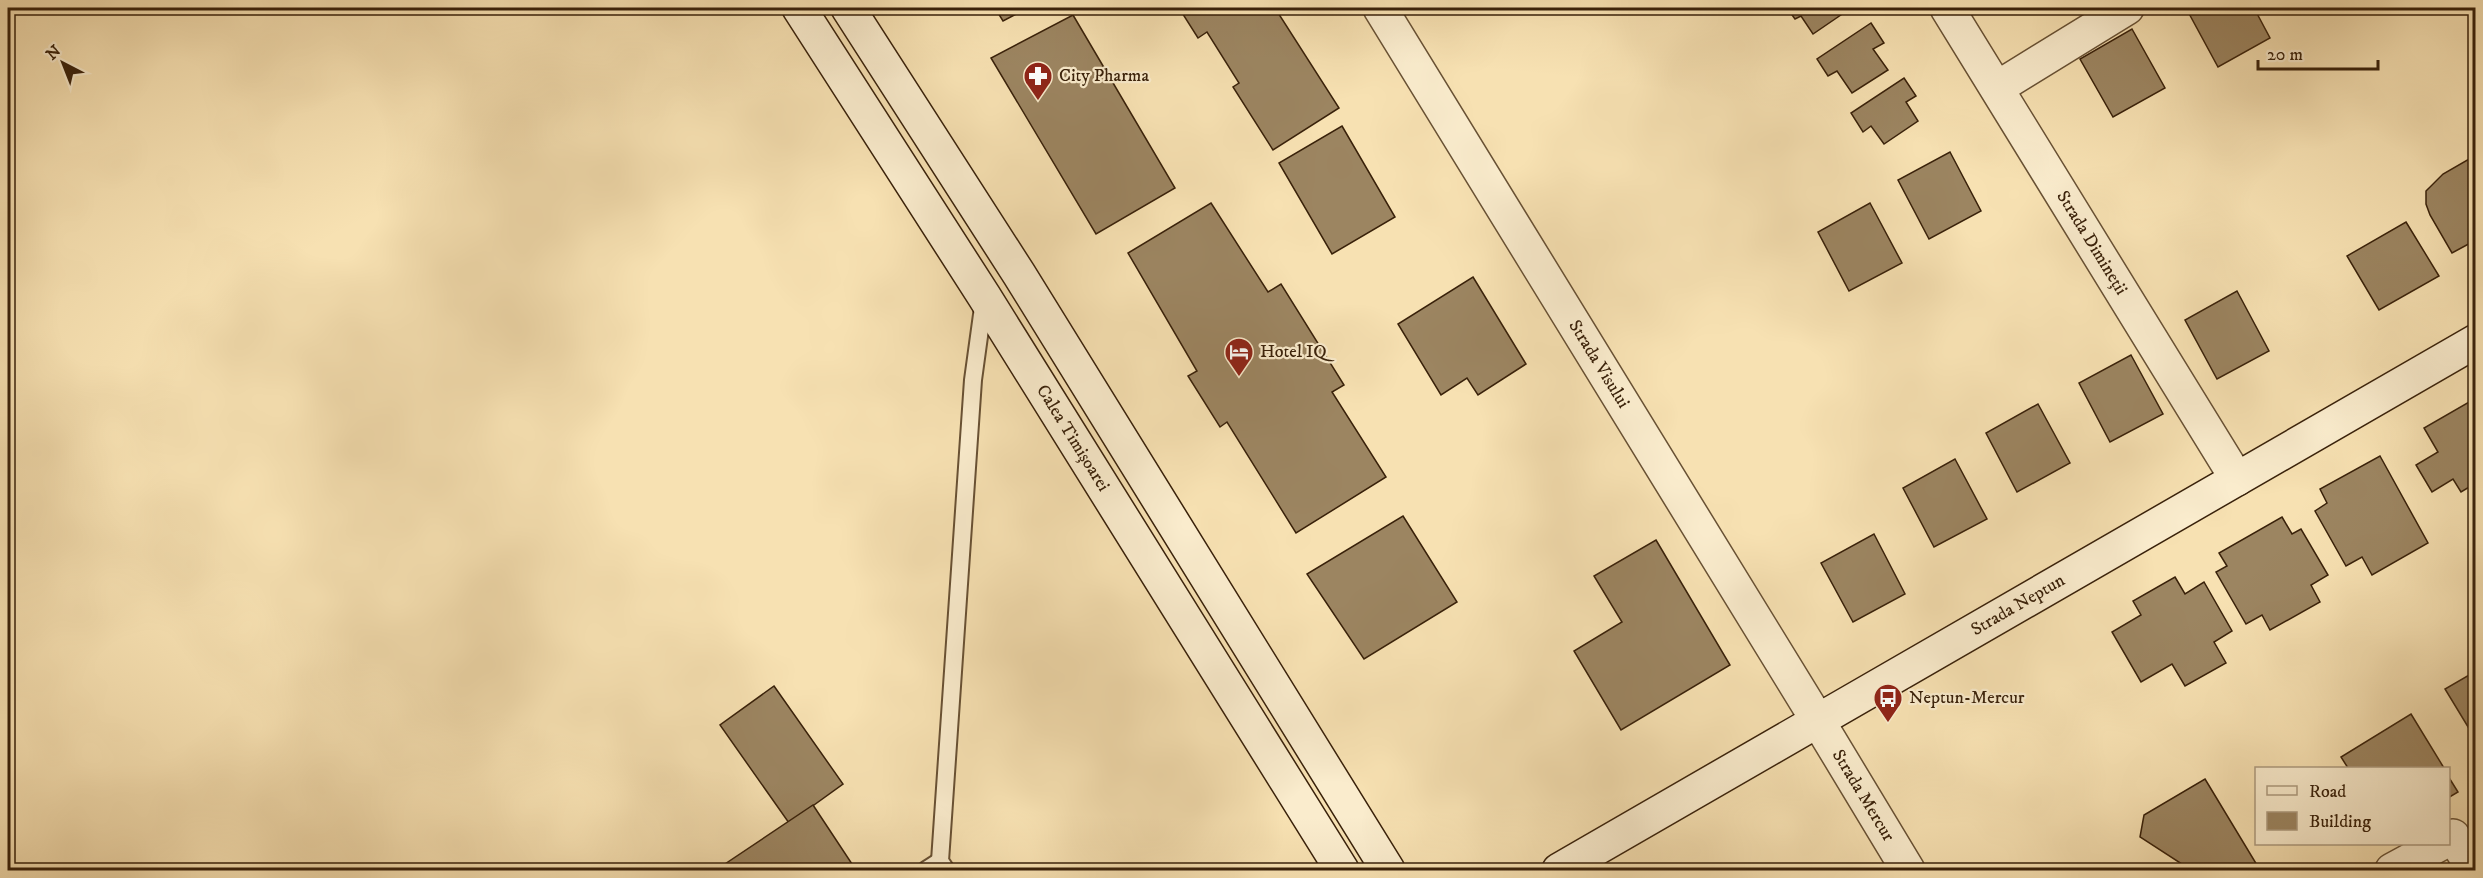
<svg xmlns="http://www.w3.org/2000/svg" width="2483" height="878" font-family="'IM FELL DW Pica',serif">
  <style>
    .building { fill: #9c8561; stroke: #39210a; stroke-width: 1.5 }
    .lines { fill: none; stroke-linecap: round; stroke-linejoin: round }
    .lane-casing { stroke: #685134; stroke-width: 20 }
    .street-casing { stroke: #685134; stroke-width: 36 }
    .secondary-casing { stroke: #39210a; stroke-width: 36 }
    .lane { stroke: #faeccd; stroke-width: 16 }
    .street { stroke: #faeccd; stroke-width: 33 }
    .secondary { stroke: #faeccd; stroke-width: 33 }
    .labels { text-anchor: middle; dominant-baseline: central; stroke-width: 4.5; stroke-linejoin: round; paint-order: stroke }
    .poi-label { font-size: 18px; fill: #39210a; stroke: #faeccd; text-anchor: start }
    .street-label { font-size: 18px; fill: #39210a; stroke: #faeccd }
  </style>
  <rect width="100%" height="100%" fill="#f7e1b2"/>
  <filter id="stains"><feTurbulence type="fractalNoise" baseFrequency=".00333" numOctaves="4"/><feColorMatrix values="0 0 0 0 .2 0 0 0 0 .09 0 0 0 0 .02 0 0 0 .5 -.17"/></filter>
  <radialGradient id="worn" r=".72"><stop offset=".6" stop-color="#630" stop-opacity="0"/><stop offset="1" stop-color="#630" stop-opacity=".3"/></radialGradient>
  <g class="building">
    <polygon points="995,8 1028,8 1003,21"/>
    <polygon points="1179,8 1275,8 1339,108 1273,150 1233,87 1239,83 1207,32 1198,38"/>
    <polygon points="1787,8 1851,8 1813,34 1801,16 1795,19"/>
    <polygon points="2186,8 2254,8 2270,38 2218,67"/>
    <polygon points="1073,15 1175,188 1096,234 991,58"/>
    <polygon points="1871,23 1884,43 1873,49 1888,70 1852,93 1837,71 1828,76 1817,59"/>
    <polygon points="2132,29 2165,88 2113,117 2080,59"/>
    <polygon points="1904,78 1916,96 1906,102 1918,121 1884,144 1871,126 1863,132 1851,113"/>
    <polygon points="1342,126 1395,217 1332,254 1279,163"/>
    <polygon points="1950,152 1981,211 1929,239 1898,180"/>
    <polygon points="2476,155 2476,240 2452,253 2430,215 2426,204 2426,191 2443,174"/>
    <polygon points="1211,203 1268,292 1281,284 1344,385 1332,392 1386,477 1296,533 1227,422 1220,427 1188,376 1197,371 1128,253"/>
    <polygon points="1870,203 1902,263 1849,291 1818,232"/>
    <polygon points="2406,222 2439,276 2379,310 2347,256"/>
    <polygon points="1473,277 1526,364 1478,395 1467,378 1441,395 1398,324"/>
    <polygon points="2237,291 2269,351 2217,379 2185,320"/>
    <polygon points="2131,355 2163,414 2110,442 2079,383"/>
    <polygon points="2476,398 2476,483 2461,492 2453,479 2432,492 2416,465 2438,452 2424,428"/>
    <polygon points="2038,404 2070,463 2017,492 1986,433"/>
    <polygon points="2380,456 2428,543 2372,575 2362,557 2346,566 2315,511 2327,503 2320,489"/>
    <polygon points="1955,459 1987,519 1934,547 1903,488"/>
    <polygon points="1403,516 1457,602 1364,659 1307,574"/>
    <polygon points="2282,517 2292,534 2301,529 2328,575 2311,585 2320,602 2270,630 2262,615 2246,624 2216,572 2227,566 2219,553"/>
    <polygon points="1874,534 1905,594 1853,622 1821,563"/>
    <polygon points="1656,540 1730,665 1621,730 1574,651 1622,622 1594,576"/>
    <polygon points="2175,577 2185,594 2204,582 2232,631 2214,642 2226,663 2185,686 2172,664 2141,682 2112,632 2141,615 2133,601"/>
    <polygon points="2476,671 2476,740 2445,689"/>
    <polygon points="774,686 843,784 789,823 720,725"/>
    <polygon points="2411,714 2444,768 2348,768 2341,757"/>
    <polygon points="2448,776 2458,792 2448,798"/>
    <polygon points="2205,779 2260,870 2191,870 2140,837 2144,815"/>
    <polygon points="813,805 854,867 848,870 716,870"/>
  </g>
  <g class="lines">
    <g class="lane-casing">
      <g id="lane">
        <polyline points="926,870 940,861"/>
        <polyline points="946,870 940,861 973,380 984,300"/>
      </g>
    </g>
    <g class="street-casing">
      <g id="street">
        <path id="s1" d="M1380,8l438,713 90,149"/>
        <path id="s2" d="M1947,8l290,471"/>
        <polyline points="1997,88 2127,8"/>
        <polyline points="2453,836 2474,870"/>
        <polyline points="2392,870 2440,844"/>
      </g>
    </g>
    <g class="secondary-casing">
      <g id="secondary">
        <path id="s3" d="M799,8l185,288 358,574"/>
        <polyline points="848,8 1019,274 1388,870"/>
        <path id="s4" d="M1559,870l917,-529"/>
      </g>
    </g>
    <use href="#lane" class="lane"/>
    <use href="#street" class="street"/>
    <use href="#secondary" class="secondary"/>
  </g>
  <defs>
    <g id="pharmacy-pin" transform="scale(1.5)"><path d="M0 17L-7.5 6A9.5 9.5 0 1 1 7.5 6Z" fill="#8f2418" stroke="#faeccd"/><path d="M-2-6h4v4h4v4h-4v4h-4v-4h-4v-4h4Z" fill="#fff"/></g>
    <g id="hotel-pin" transform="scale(1.5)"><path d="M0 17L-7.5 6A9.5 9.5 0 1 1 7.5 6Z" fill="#8f2418" stroke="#faeccd"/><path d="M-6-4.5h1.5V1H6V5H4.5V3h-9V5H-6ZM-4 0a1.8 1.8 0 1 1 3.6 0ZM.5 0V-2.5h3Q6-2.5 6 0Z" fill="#fff"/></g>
    <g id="bus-pin" transform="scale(1.5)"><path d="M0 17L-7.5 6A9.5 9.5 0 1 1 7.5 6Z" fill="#8f2418" stroke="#faeccd"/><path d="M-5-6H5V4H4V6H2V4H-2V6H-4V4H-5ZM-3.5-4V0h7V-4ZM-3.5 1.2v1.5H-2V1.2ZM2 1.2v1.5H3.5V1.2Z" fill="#fff"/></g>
  </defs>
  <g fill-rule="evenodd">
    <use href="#pharmacy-pin" x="1038" y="76"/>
    <use href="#hotel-pin" x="1239" y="352"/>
    <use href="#bus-pin" x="1888" y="698"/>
  </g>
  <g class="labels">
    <g class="poi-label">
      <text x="1059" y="76">City Pharma</text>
      <text x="1260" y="352">Hotel IQ</text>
      <text x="1909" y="698">Neptun-Mercur</text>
    </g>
    <g class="street-label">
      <text stroke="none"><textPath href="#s2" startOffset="276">Strada Dimineții</textPath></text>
      <text stroke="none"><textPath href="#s1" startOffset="418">Strada Visului</textPath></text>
      <text stroke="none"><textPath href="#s3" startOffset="510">Calea Timișoarei</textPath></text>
      <text stroke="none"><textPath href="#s4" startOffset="530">Strada Neptun</textPath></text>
      <text stroke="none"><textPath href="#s1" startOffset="924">Strada Mercur</textPath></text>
    </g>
  </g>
  <rect width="2483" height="878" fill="none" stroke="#f7e1b2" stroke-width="30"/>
  <rect x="9" y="9" width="2465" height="860" fill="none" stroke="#39210a" stroke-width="3"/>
  <rect x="15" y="15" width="2453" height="848" fill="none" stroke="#39210a" stroke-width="1.5"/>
  <rect x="2255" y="767" width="195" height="78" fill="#faeccd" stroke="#ad9b7f" stroke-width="1.5"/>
  <rect x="2267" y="786" width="30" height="9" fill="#faeccd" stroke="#ad9b7f" stroke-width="1.5"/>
  <text x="2309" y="797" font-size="18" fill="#39210a">Road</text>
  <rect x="2267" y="812" width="30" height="18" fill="#9c8561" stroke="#ad9b7f" stroke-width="1.5"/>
  <text x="2309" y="827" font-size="18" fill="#39210a">Building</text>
  <g transform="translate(63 63) rotate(318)" stroke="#faeccd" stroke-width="4.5" paint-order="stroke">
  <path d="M0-4.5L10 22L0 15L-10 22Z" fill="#39210a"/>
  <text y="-9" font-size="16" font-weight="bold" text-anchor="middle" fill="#39210a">N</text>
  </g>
  <path d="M2258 60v9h120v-9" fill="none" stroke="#39210a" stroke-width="3"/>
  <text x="2267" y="60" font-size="18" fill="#39210a" stroke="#faeccd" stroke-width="4.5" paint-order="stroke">20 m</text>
  <rect width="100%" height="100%" filter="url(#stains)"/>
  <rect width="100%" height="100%" fill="url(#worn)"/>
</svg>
